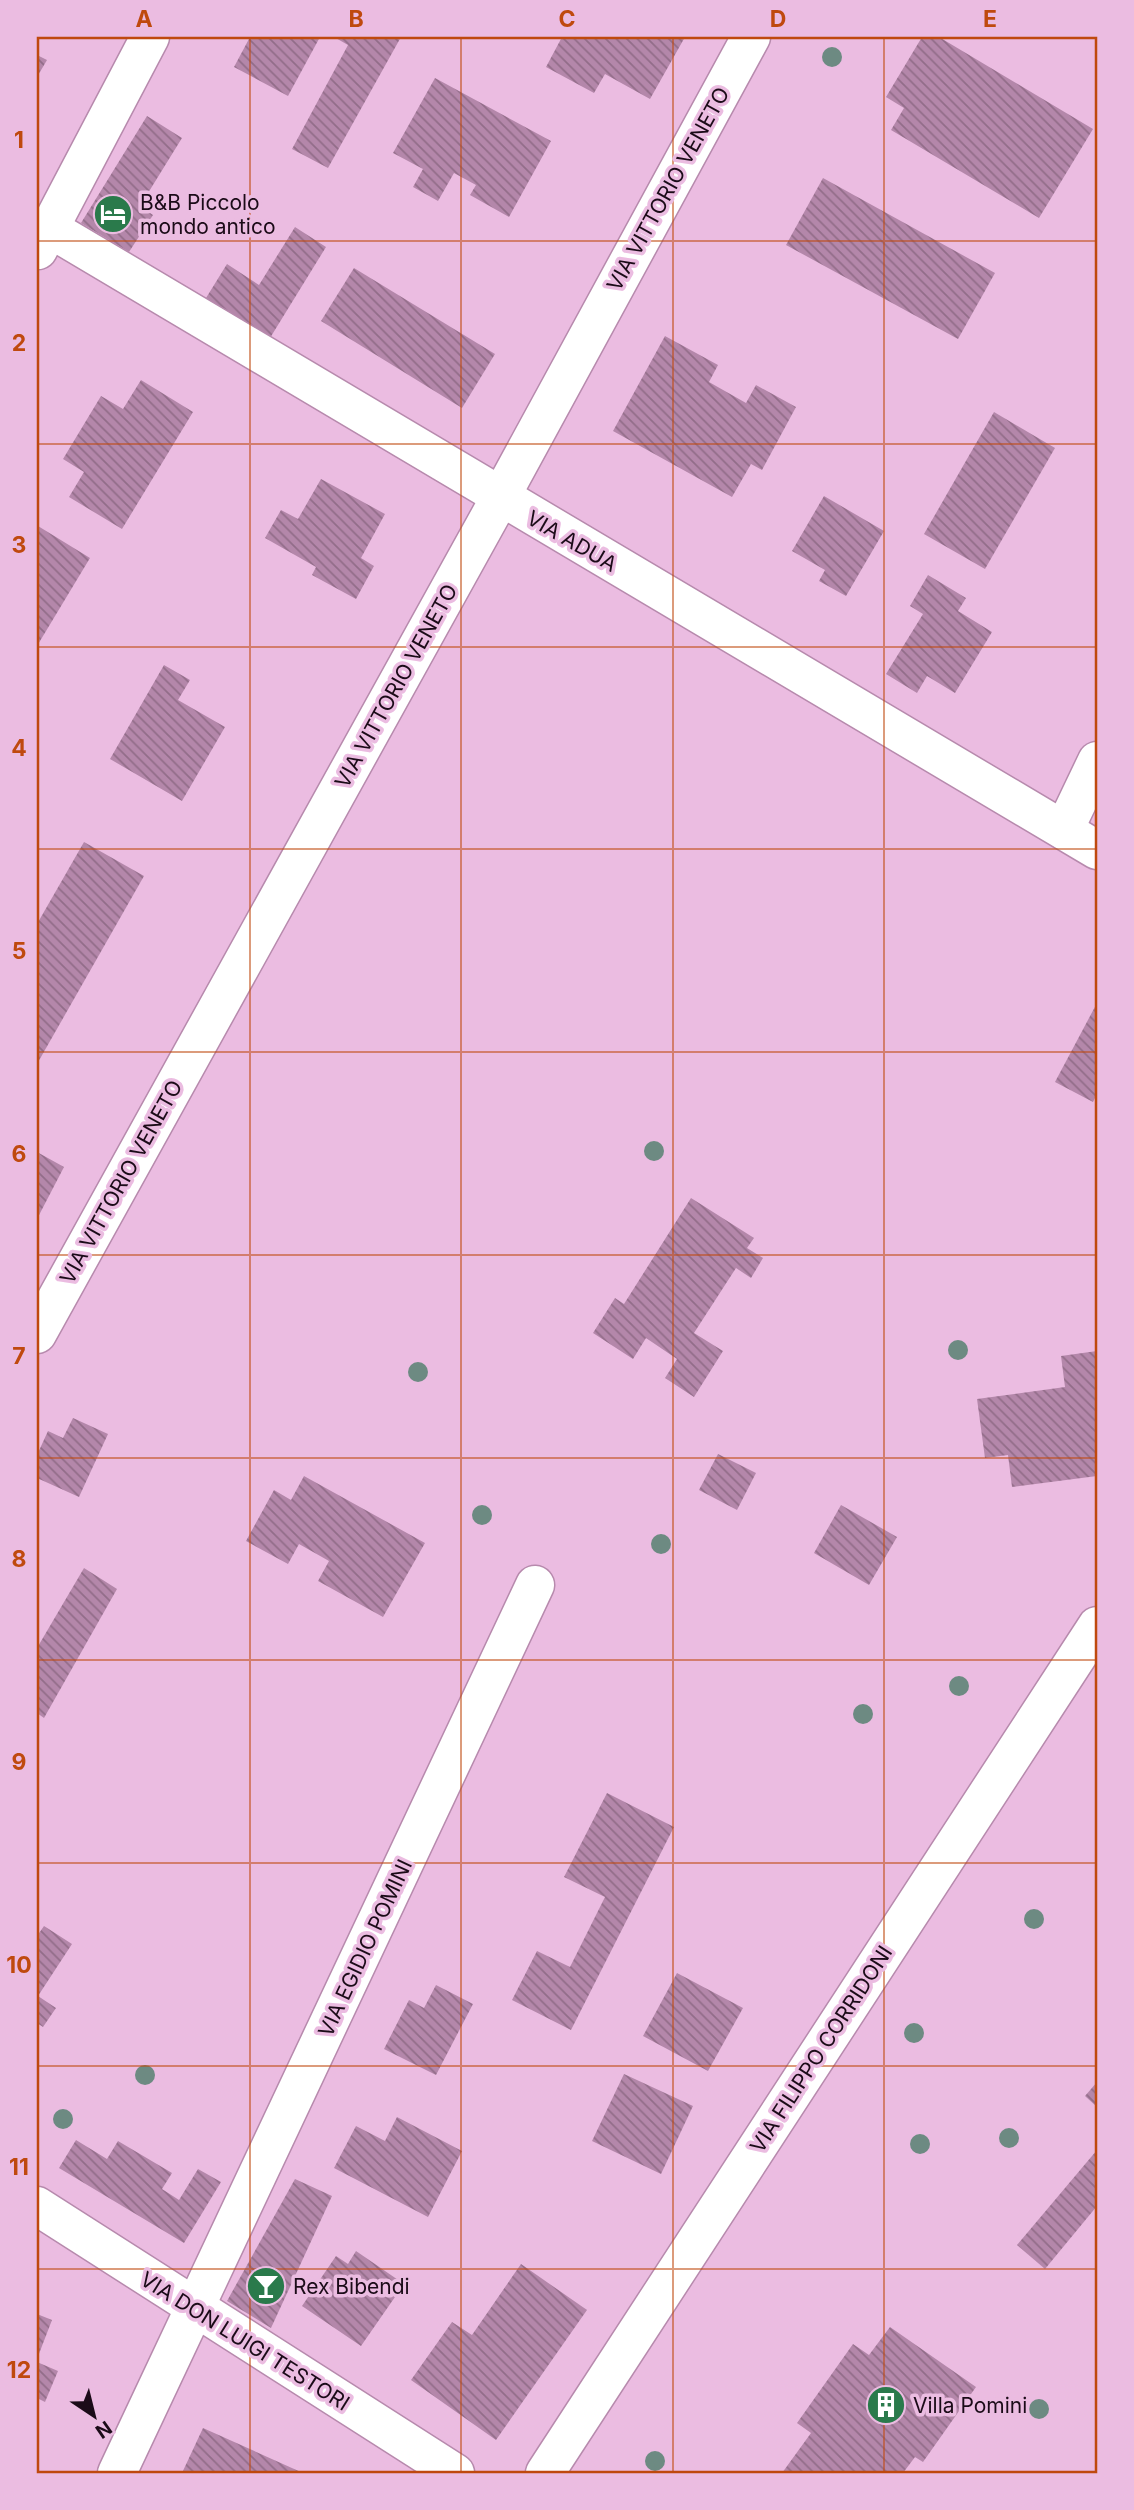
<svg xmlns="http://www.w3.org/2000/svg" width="1134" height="2510" font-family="Inter,sans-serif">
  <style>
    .building { fill: url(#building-back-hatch) }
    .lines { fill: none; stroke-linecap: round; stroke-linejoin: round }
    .minor-casing { stroke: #b78aad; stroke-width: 41 }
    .minor { stroke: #fff; stroke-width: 38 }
    .tree { fill: #6d8a82 }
    .grid { fill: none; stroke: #bf490e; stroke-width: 2; stroke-opacity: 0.55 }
    .labels { text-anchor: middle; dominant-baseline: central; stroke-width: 7; stroke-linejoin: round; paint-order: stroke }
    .street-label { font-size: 21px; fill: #1b0b18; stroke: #ebbce1 }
    .poi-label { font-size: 21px; fill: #1b0b18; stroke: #ebbce1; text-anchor: start }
    .neatline { fill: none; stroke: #bf490e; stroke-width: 2.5 }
    .grid-label { font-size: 23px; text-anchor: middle; font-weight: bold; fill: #bf490e }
  </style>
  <defs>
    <pattern id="building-back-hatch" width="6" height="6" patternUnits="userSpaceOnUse" patternTransform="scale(1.75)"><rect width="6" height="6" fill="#b487aa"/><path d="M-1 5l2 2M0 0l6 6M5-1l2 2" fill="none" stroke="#926d89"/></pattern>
  </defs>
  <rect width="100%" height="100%" fill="#ebbce1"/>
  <g class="building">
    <polygon points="250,37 320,37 288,96 234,67"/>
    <polygon points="334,37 401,37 328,168 292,149 348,45"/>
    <polygon points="562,37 685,37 650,99 605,74 594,93 546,67"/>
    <polygon points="922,37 939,37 1093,129 1039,218 891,130 904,108 886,97"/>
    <polygon points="37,55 47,60 37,77"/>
    <polygon points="435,78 551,141 509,217 470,195 476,185 454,173 438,201 413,187 423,169 393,153"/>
    <polygon points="147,116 182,138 140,206 153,215 129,252 81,223"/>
    <polygon points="823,178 995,273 958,339 786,245"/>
    <polygon points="295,227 326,247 270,338 206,298 227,264 259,285"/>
    <polygon points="354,268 495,354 462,408 321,321"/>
    <polygon points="665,336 718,365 709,382 746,403 756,385 796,407 762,470 751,464 732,497 613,431"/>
    <polygon points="141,380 193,412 122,529 69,497 84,472 63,459 101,396 123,409"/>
    <polygon points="994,412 1055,448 985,569 924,534"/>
    <polygon points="321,479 385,514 361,558 374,566 356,599 312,575 316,567 265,538 281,510 298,519"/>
    <polygon points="824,496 884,531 846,596 819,581 825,570 792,551"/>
    <polygon points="38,526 90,558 37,646 37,528"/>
    <polygon points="928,575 966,598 958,611 992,632 955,693 927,676 917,693 886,674 923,614 910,606"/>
    <polygon points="164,665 190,680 178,700 225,727 182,801 110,759"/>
    <polygon points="84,842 144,876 37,1064 37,924"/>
    <polygon points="1097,1003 1097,1094 1093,1102 1055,1082"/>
    <polygon points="37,1152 64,1167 37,1219"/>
    <polygon points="691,1198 754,1238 747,1248 763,1258 751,1278 736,1268 694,1333 723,1351 694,1397 665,1378 677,1359 646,1338 633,1359 593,1333 615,1298 624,1304"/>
    <polygon points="1097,1351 1097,1476 1012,1487 1008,1455 985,1458 977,1399 1065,1387 1061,1356"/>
    <polygon points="73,1418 108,1434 79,1497 37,1478 37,1455 48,1431 63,1438"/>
    <polygon points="718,1454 756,1473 737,1510 699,1490"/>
    <polygon points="304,1476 425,1543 383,1617 318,1581 329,1561 299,1544 288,1564 246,1541 274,1490 291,1500"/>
    <polygon points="841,1505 897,1537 869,1585 814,1553"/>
    <polygon points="84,1568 117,1589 44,1718 37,1713 37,1648"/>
    <polygon points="607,1793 674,1827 571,2030 512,2000 537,1951 570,1967 605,1897 564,1877"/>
    <polygon points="44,1926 72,1944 38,1996 56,2008 43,2027 37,2023 37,1936"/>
    <polygon points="677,1973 743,2008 708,2071 643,2036"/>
    <polygon points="436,1985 473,2004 436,2075 384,2049 409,2000 424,2008"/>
    <polygon points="624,2074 693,2106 661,2174 592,2141"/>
    <polygon points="1097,2082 1097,2107 1085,2096"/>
    <polygon points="397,2117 462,2151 428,2217 334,2168 356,2126 385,2141"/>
    <polygon points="76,2140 107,2159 118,2141 172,2173 162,2189 179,2200 198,2169 221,2182 184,2243 59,2168"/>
    <polygon points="1097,2150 1097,2206 1045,2269 1017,2245"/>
    <polygon points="295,2179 332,2196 271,2328 227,2301"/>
    <polygon points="356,2251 404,2284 361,2346 302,2306 336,2256 348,2264"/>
    <polygon points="521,2264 587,2310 496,2440 411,2380 452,2322 472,2335"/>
    <polygon points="37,2314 52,2320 37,2359"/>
    <polygon points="890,2327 976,2387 923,2462 915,2457 903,2473 782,2473 811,2433 797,2423 853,2344 869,2355"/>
    <polygon points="37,2362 58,2371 45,2402 37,2398"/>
    <polygon points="203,2428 303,2473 182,2473"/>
  </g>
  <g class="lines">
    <g class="minor-casing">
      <g id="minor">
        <polyline points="49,228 1097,850"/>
        <polyline points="38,250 150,37"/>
        <polyline points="1064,830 1097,761"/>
        <polyline points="37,1334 500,498 751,37"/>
        <polyline points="37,2206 455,2473"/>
        <polyline points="117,2473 535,1585"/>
        <polyline points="545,2473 1097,1626"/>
      </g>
    </g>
    <use href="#minor" class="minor"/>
  </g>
  <g class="tree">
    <circle cx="832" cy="57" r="10"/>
    <circle cx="654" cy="1151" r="10"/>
    <circle cx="958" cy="1350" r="10"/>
    <circle cx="418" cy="1372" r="10"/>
    <circle cx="482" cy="1515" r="10"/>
    <circle cx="661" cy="1544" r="10"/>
    <circle cx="959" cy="1686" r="10"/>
    <circle cx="863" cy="1714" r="10"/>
    <circle cx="1034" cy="1919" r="10"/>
    <circle cx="914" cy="2033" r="10"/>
    <circle cx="145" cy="2075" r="10"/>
    <circle cx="63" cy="2119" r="10"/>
    <circle cx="1009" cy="2138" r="10"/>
    <circle cx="920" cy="2144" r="10"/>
    <circle cx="1039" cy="2409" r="10"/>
    <circle cx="655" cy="2461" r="10"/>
  </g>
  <path class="grid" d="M250,37v2436M461,37v2436M673,37v2436M884,37v2436M37,241h1060M37,444h1060M37,647h1060M37,849h1060M37,1052h1060M37,1255h1060M37,1458h1060M37,1660h1060M37,1863h1060M37,2066h1060M37,2269h1060"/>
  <defs>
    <g id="hotel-disc" transform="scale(2.0125)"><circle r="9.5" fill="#2a7a4b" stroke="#ebbce1"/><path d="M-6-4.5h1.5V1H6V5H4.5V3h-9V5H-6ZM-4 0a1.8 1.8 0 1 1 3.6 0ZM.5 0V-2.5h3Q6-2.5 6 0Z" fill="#fff"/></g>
    <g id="bar-disc" transform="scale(2.0125)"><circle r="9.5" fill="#2a7a4b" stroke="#ebbce1"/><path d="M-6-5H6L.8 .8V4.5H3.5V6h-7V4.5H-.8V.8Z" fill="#fff"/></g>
    <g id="building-disc" transform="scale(2.0125)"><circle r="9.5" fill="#2a7a4b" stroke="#ebbce1"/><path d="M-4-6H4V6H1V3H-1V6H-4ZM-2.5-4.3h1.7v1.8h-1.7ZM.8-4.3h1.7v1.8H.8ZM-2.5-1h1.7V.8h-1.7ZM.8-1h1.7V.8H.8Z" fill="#fff"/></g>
  </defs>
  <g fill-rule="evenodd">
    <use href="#hotel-disc" x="113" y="214"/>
    <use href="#bar-disc" x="266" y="2286"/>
    <use href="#building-disc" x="886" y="2405"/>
  </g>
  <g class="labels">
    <g class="street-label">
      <text transform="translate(668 189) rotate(-61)">VIA VITTORIO VENETO</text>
      <text transform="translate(572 541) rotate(30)">VIA ADUA</text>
      <text transform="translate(396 686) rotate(-61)">VIA VITTORIO VENETO</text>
      <text transform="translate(121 1182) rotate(-61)">VIA VITTORIO VENETO</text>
      <text transform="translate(365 1948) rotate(-65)">VIA EGIDIO POMINI</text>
      <text transform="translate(821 2049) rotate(-57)">VIA FILIPPO CORRIDONI</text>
      <text transform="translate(245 2341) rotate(32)">VIA DON LUIGI TESTORI</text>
    </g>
    <g class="poi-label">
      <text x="140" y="202">B&amp;B Piccolo<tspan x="140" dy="24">mondo antico</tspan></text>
      <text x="293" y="2286">Rex Bibendi</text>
      <text x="913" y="2405">Villa Pomini</text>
    </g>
  </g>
  <rect width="1134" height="2510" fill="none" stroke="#ebbce1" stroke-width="77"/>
  <g transform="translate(94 2416) rotate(145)" stroke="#ebbce1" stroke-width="5" paint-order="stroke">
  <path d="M0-5L12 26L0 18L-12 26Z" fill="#1b0b18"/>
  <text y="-10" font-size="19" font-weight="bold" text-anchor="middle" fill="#1b0b18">N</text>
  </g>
  <rect x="38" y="38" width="1058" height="2434" class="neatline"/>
  <g class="grid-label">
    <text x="144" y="27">A</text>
    <text x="356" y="27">B</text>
    <text x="567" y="27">C</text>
    <text x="778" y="27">D</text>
    <text x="990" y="27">E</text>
    <text x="19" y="148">1</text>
    <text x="19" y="351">2</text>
    <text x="19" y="553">3</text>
    <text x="19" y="756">4</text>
    <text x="19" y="959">5</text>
    <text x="19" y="1162">6</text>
    <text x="19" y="1364">7</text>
    <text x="19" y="1567">8</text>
    <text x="19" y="1770">9</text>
    <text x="19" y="1973">10</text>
    <text x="19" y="2175">11</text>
    <text x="19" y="2378">12</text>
  </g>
</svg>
